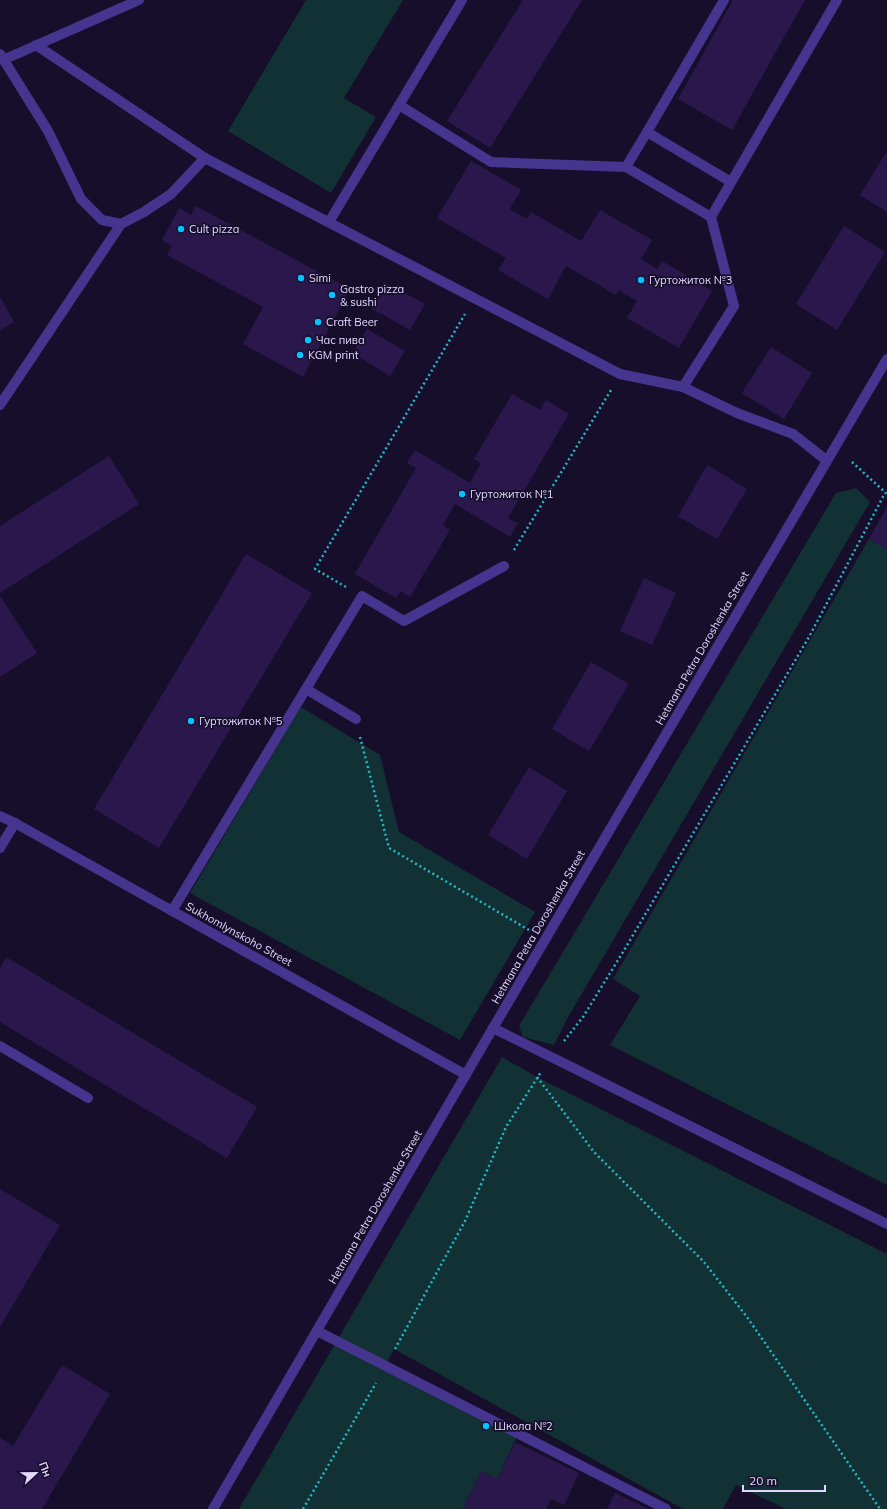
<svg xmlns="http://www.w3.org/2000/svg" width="887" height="1509" font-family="Mulish,sans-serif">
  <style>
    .green { fill: #113135 }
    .building { fill: #2a184d }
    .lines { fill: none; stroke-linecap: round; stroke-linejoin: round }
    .path { stroke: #25b9c6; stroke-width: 2.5; stroke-dasharray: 2 3; stroke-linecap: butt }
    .minor { stroke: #45358e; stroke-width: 10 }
    .poi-dot { fill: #04c3ff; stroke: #170e2b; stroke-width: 1.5 }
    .labels { text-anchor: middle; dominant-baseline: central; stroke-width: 3.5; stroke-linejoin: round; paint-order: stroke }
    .poi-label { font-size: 11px; fill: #e2d8ff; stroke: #170e2b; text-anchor: start }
    .street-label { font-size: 11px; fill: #e2d8ff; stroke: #170e2b }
  </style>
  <rect width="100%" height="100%" fill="#170e2b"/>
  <g class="green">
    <polygon points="306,0 403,0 344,98 376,117 331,193 228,131"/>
    <polygon points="856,488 870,502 567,1019 554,1045 523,1037 519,1026 836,493"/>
    <polygon points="869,539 887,549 887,1185 610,1045 640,996 613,979"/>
    <polygon points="301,707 380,755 399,832 535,912 460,1040 190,893"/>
    <polygon points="502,1057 537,1077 887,1254 887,1509 786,1509 736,1485 723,1509 683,1509 394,1349 385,1366 518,1434 497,1479 481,1471 463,1509 239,1509"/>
  </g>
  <g class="building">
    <polygon points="523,0 582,0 490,148 447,121"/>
    <polygon points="733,0 805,0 732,130 678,99"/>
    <polygon points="887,151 887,212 860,195"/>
    <polygon points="471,161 521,190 510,209 527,219 531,212 581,241 600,210 652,240 641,259 657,269 662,261 712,291 679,348 627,318 637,301 619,290 616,295 566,266 548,299 498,270 506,258 437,218"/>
    <polygon points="196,206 350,289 303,377 243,344 263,307 167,255 172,246 162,240 179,208 191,215"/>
    <polygon points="844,226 885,252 837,330 796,304"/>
    <polygon points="384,282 425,304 410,330 371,308"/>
    <polygon points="0,297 14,322 0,330"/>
    <polygon points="367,329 405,351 390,376 353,353"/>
    <polygon points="771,347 812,373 784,419 742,393"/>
    <polygon points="512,394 540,410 546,400 569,414 508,518 518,523 510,537 455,504 443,525 450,530 410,597 401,591 396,598 355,574 416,468 407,463 415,450 470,483 481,463 474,459"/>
    <polygon points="109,456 139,504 0,593 0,526"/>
    <polygon points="707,465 747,489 717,539 678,516"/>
    <polygon points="887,507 887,549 869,539"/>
    <polygon points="246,554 312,593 159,848 94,809"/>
    <polygon points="644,578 676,593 652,645 620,631"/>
    <polygon points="0,596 37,653 0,677"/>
    <polygon points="591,662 629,684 589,751 552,729"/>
    <polygon points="529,767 567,791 527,859 488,835"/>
    <polygon points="6,957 257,1107 227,1158 0,1022 0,968"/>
    <polygon points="0,1189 60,1225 0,1327"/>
    <polygon points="62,1365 110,1394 42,1509 0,1509 0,1438 13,1446"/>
    <polygon points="515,1442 579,1473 564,1505 551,1499 546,1509 463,1509 481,1471 497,1479"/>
    <polygon points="615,1493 648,1509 607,1509"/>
  </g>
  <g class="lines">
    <g class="path">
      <polyline points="852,462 887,494"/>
      <polyline points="514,550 611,390"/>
      <polyline points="346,587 315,569 465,314"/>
      <polyline points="360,737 389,848 529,930"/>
      <polyline points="564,1041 583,1017 623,952 809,637 885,493"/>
      <polyline points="537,1077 594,1152 704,1262 747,1317 880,1509"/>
      <polyline points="395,1349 465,1221 506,1127 541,1072"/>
      <polyline points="303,1509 376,1383"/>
    </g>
    <g class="minor">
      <polyline points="724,0 647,132 731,182"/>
      <polyline points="36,45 205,158 620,374 683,387 737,413 793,434 826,460"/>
      <polyline points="0,54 48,131 81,199 102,220 121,224 144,212 171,194 205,158"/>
      <polyline points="3,60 139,0"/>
      <polyline points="399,105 491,162 626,167 711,217"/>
      <polyline points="626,167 647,132"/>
      <polyline points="329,222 462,0"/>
      <polyline points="683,387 734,306 711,217 837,0"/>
      <polyline points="0,405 121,224"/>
      <polyline points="306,689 356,719"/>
      <polyline points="0,816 15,823 466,1075"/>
      <polyline points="0,848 15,823"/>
      <polyline points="172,911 362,596 404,621 504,566"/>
      <polyline points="493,1028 887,1224"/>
      <polyline points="0,1046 88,1098"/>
      <polyline points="317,1331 666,1509"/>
      <polyline points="213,1509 493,1028 887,359"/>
    </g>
  </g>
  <g class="poi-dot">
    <circle cx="181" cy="229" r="4"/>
    <circle cx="301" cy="278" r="4"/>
    <circle cx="641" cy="280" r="4"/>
    <circle cx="332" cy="295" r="4"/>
    <circle cx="318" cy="322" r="4"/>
    <circle cx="308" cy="340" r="4"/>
    <circle cx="300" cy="355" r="4"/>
    <circle cx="462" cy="494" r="4"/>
    <circle cx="191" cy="721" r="4"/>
    <circle cx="486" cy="1426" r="4"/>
  </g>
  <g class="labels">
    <g class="poi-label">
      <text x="189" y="229">Cult pizza</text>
      <text x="309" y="278">Simi</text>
      <text x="649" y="280">Гуртожиток №3</text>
      <text x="340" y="289">Gastro pizza<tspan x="340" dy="13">&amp; sushi</tspan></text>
      <text x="326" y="322">Craft Beer</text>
      <text x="316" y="340">Час пива</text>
      <text x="308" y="355">KGM print</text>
      <text x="470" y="494">Гуртожиток №1</text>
      <text x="199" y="721">Гуртожиток №5</text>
      <text x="494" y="1426">Школа №2</text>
    </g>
    <g class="street-label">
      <text transform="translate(702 648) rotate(-60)">Hetmana Petra Doroshenka Street</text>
      <text transform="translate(538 927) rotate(-60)">Hetmana Petra Doroshenka Street</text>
      <text transform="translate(239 934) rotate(29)">Sukhomlynskoho Street</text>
      <text transform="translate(375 1207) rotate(-60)">Hetmana Petra Doroshenka Street</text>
    </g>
  </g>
  <g transform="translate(36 1473) rotate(68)" stroke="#170e2b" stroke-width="3" paint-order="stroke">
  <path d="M0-3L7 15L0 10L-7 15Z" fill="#e2d8ff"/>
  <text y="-6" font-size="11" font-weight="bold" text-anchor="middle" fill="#e2d8ff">Пн</text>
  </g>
  <path d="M743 1485v6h82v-6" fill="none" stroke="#e2d8ff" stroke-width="2"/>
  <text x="749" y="1485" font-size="12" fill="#e2d8ff" stroke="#170e2b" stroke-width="3" paint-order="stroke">20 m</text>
</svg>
